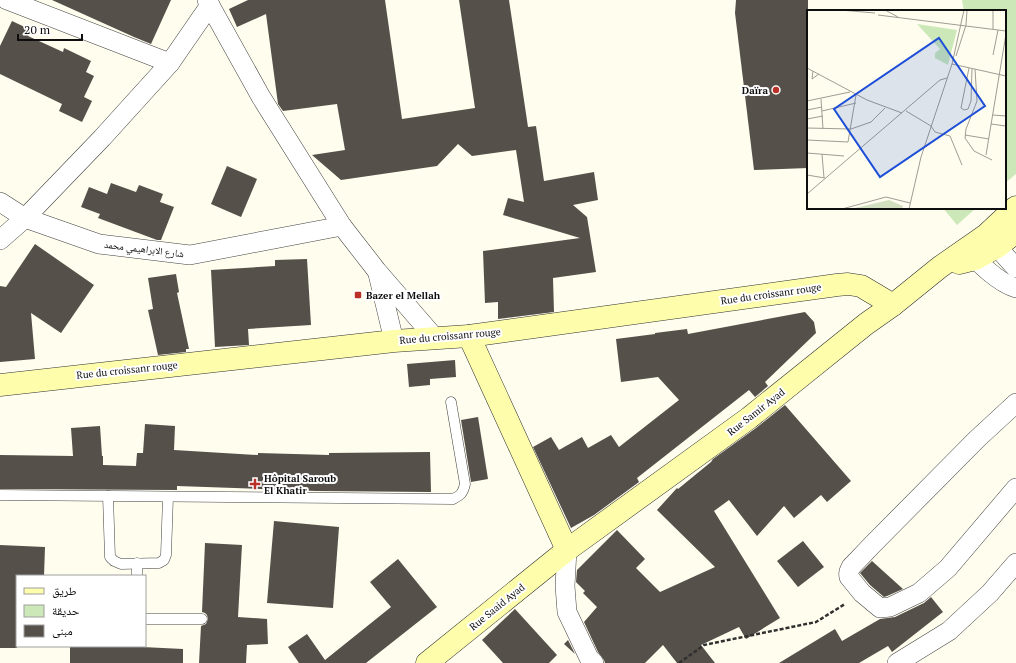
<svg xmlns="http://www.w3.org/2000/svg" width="1016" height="663" font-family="'PT Serif','Noto Naskh Arabic',serif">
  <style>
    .green { fill: #cce8b9 }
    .building { fill: #56504a }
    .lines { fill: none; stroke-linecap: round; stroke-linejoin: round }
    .lane-casing { stroke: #414141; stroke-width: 11 }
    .street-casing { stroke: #414141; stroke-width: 20 }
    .secondary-casing { stroke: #303030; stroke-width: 23 }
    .path { stroke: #303030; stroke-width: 2.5; stroke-dasharray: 4 2; stroke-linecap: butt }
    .lane { stroke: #fff; stroke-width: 10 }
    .street { stroke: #fff; stroke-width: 19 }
    .secondary { stroke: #fdfdab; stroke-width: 22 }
    .poi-dot { fill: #bb3128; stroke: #fff; stroke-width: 1.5 }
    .labels { text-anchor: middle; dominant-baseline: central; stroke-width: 4; stroke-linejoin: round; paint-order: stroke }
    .poi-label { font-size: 10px; font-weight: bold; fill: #0e0e0e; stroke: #fff; text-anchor: start }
    .street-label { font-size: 10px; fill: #0e0e0e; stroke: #fff }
    .inset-road { fill: none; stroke: #9f9d94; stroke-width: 1 }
    .view { fill: #1d4ed8; fill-opacity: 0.15; stroke: #1d4ed8; stroke-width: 2 }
    .inset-edge { fill: none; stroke: #0e0e0e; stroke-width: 2 }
  </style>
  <rect width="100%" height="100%" fill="#fffdee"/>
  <g class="green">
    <polygon points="962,0 1016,0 1016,174 1005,183 1005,11 964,11"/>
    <polygon points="943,208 976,208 957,225"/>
  </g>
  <g class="building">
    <polygon points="52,0 171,0 151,44 134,37"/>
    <polygon points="248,0 385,0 402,119 475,108 459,0 509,0 528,127 536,126 544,181 594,172 598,200 573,205 587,217 596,272 553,278 554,312 498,319 498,302 485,303 483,251 580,238 503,215 508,198 524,202 516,150 472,156 458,144 437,166 341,180 312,155 345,150 337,104 283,111 278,104 266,14 237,27 229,9"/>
    <polygon points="736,0 808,0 808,168 754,170 735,13"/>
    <polygon points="12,21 31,30 28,36 63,52 64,48 91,61 86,72 94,76 84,97 92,101 82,122 59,111 62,104 0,74 0,46"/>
    <polygon points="227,166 257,179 241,217 211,204"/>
    <polygon points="111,183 136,192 139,185 163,194 160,202 174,207 161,240 157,240 98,218 100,214 81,207 89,187 107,194"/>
    <polygon points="35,244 94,285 61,333 31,313 35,359 0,362 0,286 6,287"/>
    <polygon points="307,259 311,325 248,329 249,345 215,347 211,270 275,266 275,260"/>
    <polygon points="176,274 179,292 177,293 189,349 186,349 186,352 158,355 148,310 153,309 148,278"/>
    <polygon points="805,312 814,322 816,333 765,382 768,386 755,397 749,390 637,478 639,482 594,515 571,528 533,447 551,437 559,450 582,437 588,448 611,435 619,447 679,400 658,377 621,382 616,339 655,334 655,333 687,329 688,334"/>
    <polygon points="455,360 456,377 430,379 430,385 409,387 407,364"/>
    <polygon points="785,405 851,481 827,502 821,495 794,518 784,506 757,536 729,500 714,511 780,618 746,639 739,627 701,645 715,663 677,663 663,645 645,663 605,663 604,660 598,652 584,622 597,607 583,593 585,591 576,582 577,570 617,530 645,559 636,568 660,592 715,567 657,510 677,488 678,489 711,462 713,459 756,428"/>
    <polygon points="478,417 488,479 471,482 461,420"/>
    <polygon points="145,424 175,426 174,450 258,455 258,453 329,455 329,453 430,452 431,492 316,491 177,486 177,490 0,489 0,455 73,456 71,428 100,426 102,456 103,456 103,465 136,466 137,453 143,453"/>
    <polygon points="274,521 339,527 333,608 267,603"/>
    <polygon points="803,541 824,567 798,587 777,561"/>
    <polygon points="205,543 242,545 238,617 267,619 268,644 247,645 246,663 199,663 201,626 206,624 208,619 207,615 205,613 202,612"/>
    <polygon points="0,545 45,547 44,576 17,576 17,648 0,648"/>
    <polygon points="398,559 437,607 366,663 299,663 288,647 307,634 325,660 391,607 370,582"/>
    <polygon points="872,561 903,589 887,596 884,597 870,585 860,573"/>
    <polygon points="931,597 943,612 892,652 888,646 859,663 779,663 835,629 842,641 880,619 895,617 924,603"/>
    <polygon points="515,609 557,655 549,663 503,663 482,640"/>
    <polygon points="568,640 575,654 564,644"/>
    <polygon points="70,646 122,646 183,649 183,663 70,663"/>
  </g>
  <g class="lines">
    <g class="lane-casing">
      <g id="lane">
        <path d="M0,495l453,4c8,-4 10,-6 12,-15l-14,-82"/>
        <polyline points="108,496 110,557 114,561 121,564 159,563 164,560 166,555 168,497"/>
        <polyline points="137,576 137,563"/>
        <polyline points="145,619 202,619"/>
      </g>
    </g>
    <g class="street-casing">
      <g id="street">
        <polyline points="7,0 170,63"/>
        <polyline points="207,0 261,97 342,226 377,271 435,338"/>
        <polyline points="0,202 25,218 99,244 190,255 342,226"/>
        <polyline points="987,236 1016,268"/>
        <polyline points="0,240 25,218 102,138 170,63 210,5"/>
        <path d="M966,249c13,14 31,33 50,39"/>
        <polyline points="378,274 394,341"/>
        <path d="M1016,403l-39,36 -105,106 -21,22c-2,4 -3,6 -2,10l13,16 18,15 10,-1 29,-14 29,-25 68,-80"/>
        <polyline points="567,550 565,586 567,612 589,658 594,663"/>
        <polyline points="897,663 949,631 990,593 1016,563"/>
      </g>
    </g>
    <g class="secondary-casing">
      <g id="secondary">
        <polyline points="959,263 975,259 997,247 1016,232"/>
        <polyline points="469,336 567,550"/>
        <polyline points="0,385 394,341 469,336 837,285 848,284 861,286 893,305"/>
        <polyline points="427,663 567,550 749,418 866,324 893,305 940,267 986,235 1016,207"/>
      </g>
    </g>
    <polyline class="path" points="679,663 704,645 816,622 845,604"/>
    <use href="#lane" class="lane"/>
    <use href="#street" class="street"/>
    <use href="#secondary" class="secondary"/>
  </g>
  <g class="poi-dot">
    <circle cx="776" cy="90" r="4"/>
    <rect x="354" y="291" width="8" height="8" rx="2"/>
    <path d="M253 478h4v4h4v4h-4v4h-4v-4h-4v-4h4z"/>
  </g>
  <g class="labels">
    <g class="poi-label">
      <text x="768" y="90" text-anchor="end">Daïra</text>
      <text x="366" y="295">Bazer el Mellah</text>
      <text x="264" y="478">Hôpital Saroub<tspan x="264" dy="12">El Khatir</tspan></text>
    </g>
    <g class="street-label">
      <text transform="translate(144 249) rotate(7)">شارع الابراهيمي محمد</text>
      <text transform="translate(771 294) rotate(-8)">Rue du croissanr rouge</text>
      <text transform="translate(450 336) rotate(-5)">Rue du croissanr rouge</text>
      <text transform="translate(127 370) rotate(-6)">Rue du croissanr rouge</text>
      <text transform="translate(756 412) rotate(-38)">Rue Samir Ayad</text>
      <text transform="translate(497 607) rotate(-39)">Rue Saaid Ayad</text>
    </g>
  </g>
  <g transform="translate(807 10)">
    <rect width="199" height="199" fill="#fffdee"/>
    <path d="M110,14l40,6 -9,35 -13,-7v-5l5,-4z" fill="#cce8b9"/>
    <path d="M82,190l14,6 -1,3h-51z" fill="#d2e0c0"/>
    <path class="inset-road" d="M33,0l35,3M78,0l13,7M186,0v19M71,5l128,16M186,45l5,-25M149,46l10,-31 1,-15M145,54l54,12M0,58l60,32 35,13M162,58l-8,40 3,2 4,-1 3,-8 1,-32M168,59l2,32 -11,28 -1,9 9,13 18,9M6,61l-1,8 7,-5M14,89l2,30M0,91l43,-9M0,100l15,-3M15,101l34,-8M99,101l25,15 4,6 15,4 12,29M186,105l13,1M0,109l16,-3M184,114l15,2M0,118l44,1 20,-7 14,-14M158,125l24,4M0,130l41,2 8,-47M0,143l37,3M15,144l2,24M179,145l20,-121M0,165l18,3M0,184l133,-114 7,-2M35,199l44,-12 24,6M102,199l12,-52 31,-93 12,-54"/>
    <path class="view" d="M132,28l46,68 -105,71 -46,-68z"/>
    <rect width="199" height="199" class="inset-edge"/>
  </g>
  <rect x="16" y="575" width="130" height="72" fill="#ffffff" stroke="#9f9f9f"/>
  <rect x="24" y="588" width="20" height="6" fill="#fdfdab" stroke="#9f9f9f"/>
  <text x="52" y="595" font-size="12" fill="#0e0e0e">طريق</text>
  <rect x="24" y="605" width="20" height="12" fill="#cce8b9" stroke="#9f9f9f"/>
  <text x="52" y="615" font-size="12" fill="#0e0e0e">حديقة</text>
  <rect x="24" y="625" width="20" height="12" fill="#56504a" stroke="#9f9f9f"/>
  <text x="52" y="635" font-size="12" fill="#0e0e0e">مبنى</text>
  <path d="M18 34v6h64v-6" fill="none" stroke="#0e0e0e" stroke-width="2"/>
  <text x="24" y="34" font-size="12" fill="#0e0e0e" stroke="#ffffff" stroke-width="3" paint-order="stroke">20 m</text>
</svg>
